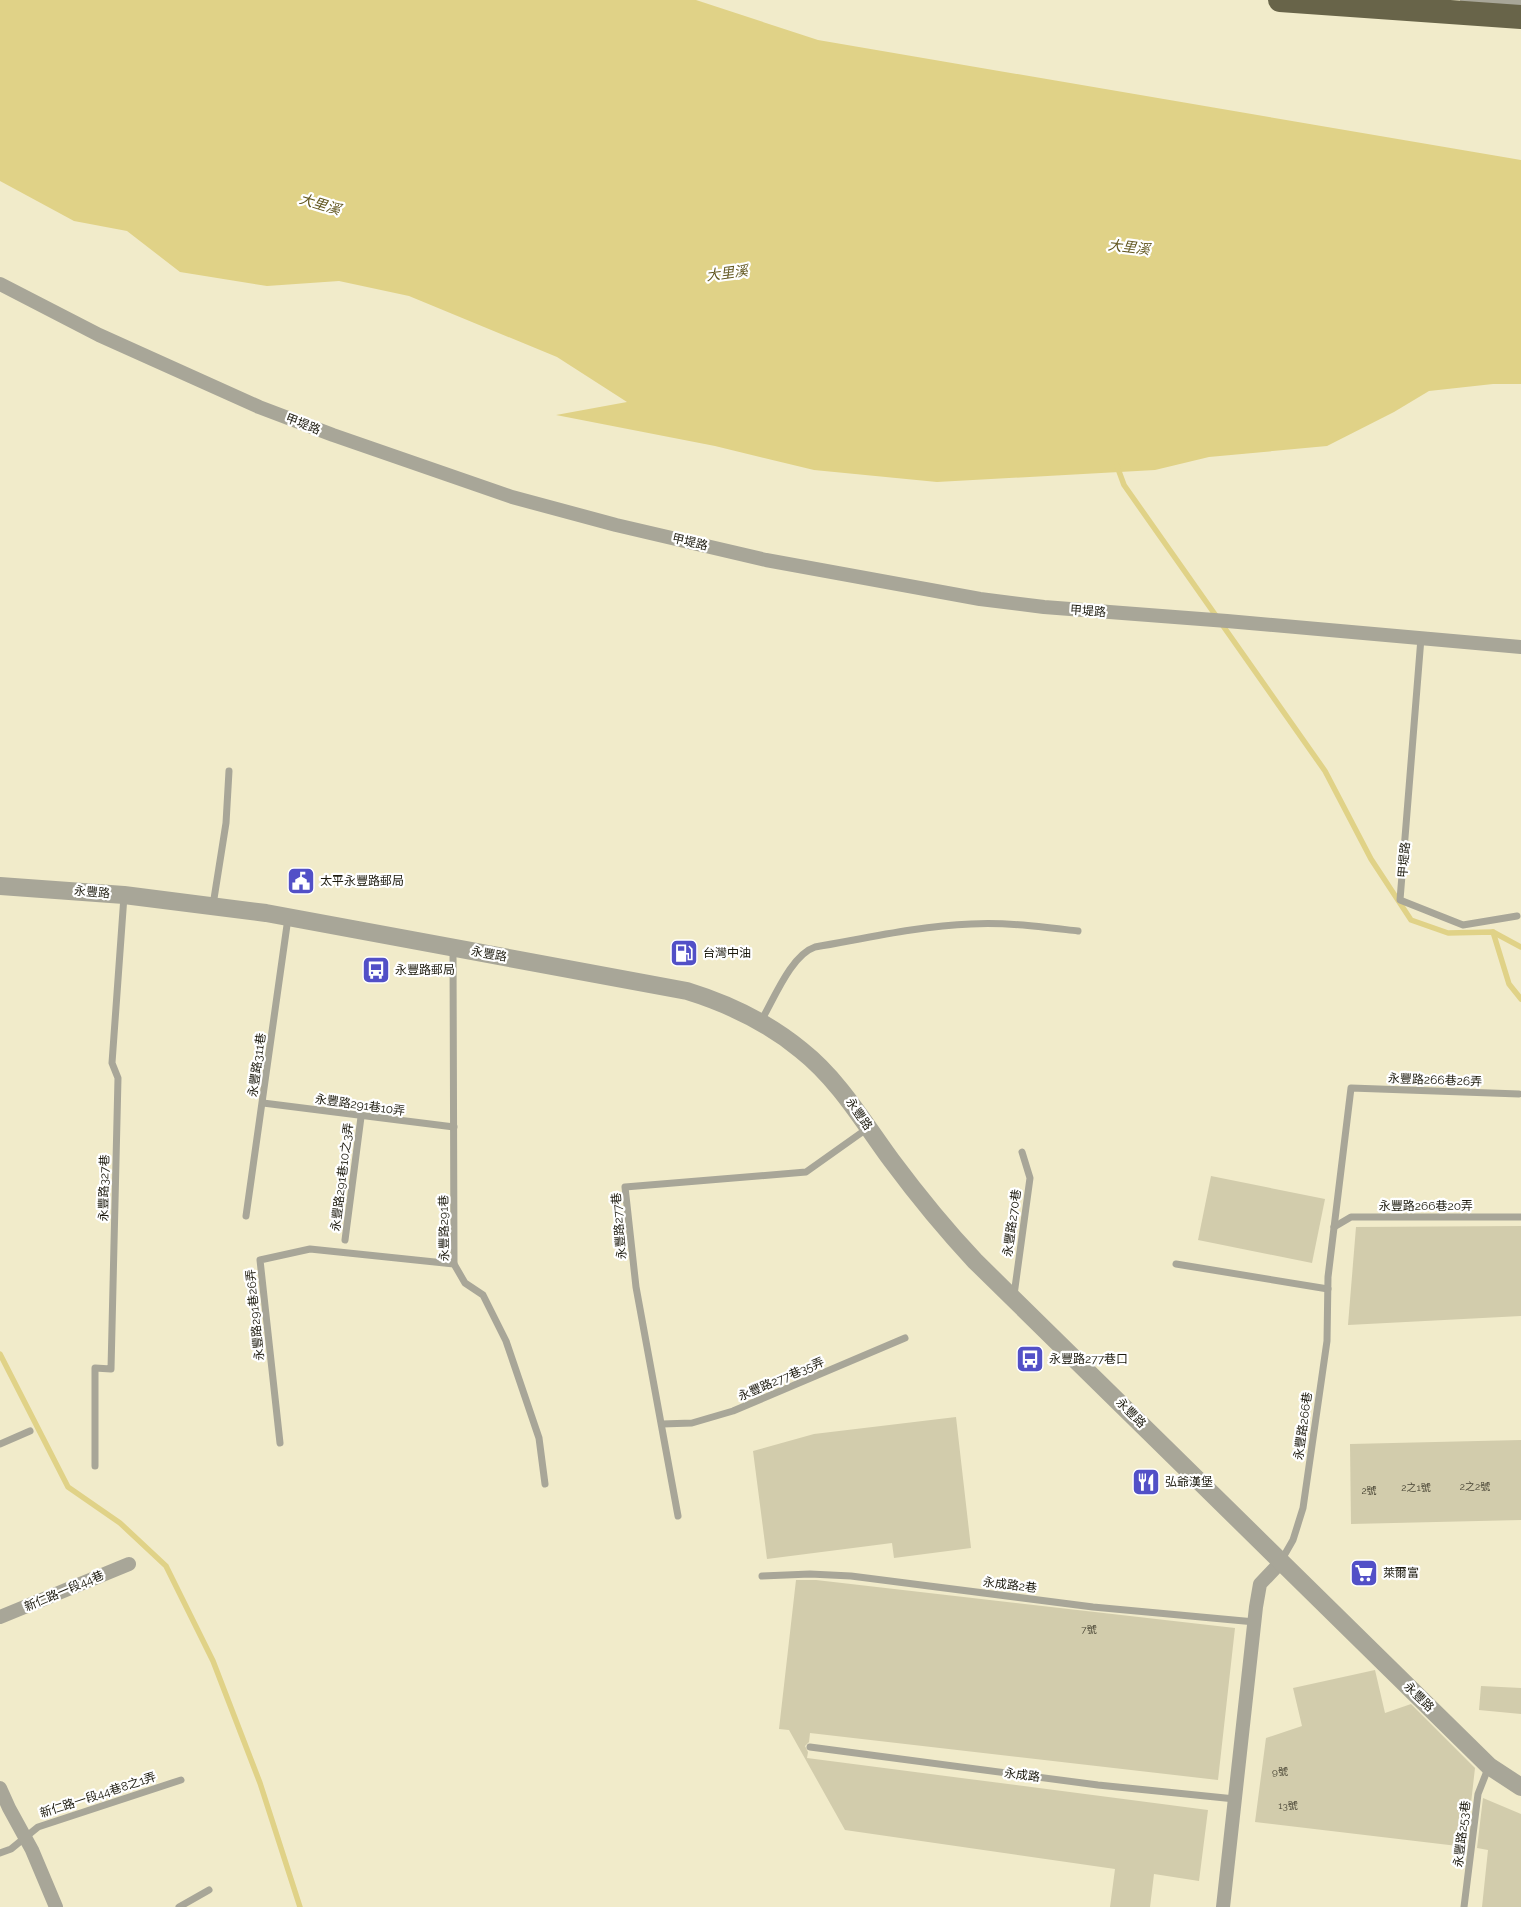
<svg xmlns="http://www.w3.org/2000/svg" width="1521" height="1907" font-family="Raleway,'Noto Sans TC',sans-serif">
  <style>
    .water { fill: #e0d287 }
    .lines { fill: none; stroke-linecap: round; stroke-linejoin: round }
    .stream { stroke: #e0d287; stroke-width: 5.5 }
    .building { fill: #d2ccac }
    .service { stroke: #a8a698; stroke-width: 7 }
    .minor { stroke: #a8a698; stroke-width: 14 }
    .tertiary { stroke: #a8a698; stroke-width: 18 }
    .trunk { stroke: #686449; stroke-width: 24 }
    .labels { text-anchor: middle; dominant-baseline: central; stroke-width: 4.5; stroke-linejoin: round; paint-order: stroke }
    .number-label { font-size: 10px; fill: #4a4636 }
    .street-label { font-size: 12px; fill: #1c1a0e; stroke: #fff }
    .poi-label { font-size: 12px; fill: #1c1a0e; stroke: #fff; text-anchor: start }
    .water-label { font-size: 14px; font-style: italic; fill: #61561f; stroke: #fff }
  </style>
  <rect width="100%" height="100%" fill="#f1ebca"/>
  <polygon class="water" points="0,0 696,0 818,40 1521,160 1521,384 1493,384 1429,391 1394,412 1327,446 1209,457 1155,470 937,482 814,470 715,446 556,415 627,402 557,357 409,296 339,281 267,286 180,272 127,231 74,221 0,181"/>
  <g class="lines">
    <g class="stream">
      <polyline points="1117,466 1124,485 1325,771 1371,859 1411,920 1448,933 1493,932 1521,947"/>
      <polyline points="1493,932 1509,984 1521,999"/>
      <polyline points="0,1354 68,1487 120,1523 166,1566 213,1661 260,1783 300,1907"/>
    </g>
  </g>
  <g class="building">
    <polygon points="1211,1176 1325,1199 1312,1263 1198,1240"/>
    <polygon points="1521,1226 1521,1316 1348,1325 1356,1227"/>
    <polygon points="956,1417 971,1548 894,1558 892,1543 767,1559 753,1451 814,1434"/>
    <polygon points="1521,1440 1521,1520 1351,1524 1350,1444"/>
    <polygon points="796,1580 816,1580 1235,1628 1218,1780 810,1733 809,1742 805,1746 808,1752 807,1758 1208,1810 1199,1881 1154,1874 1150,1907 1110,1907 1115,1869 845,1830 789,1730 779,1729"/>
    <polygon points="1375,1670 1385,1713 1411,1704 1475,1768 1466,1847 1255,1822 1266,1738 1302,1726 1293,1688"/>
    <polygon points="1481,1686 1521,1688 1521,1714 1479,1710"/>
    <polygon points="1483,1798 1521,1814 1521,1907 1482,1907 1488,1850 1477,1848"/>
  </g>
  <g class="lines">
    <g class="service">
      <polyline points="1421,638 1400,900 1463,925 1517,916"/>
      <polyline points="213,905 226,823 229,771"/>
      <polyline points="453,948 454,1264 465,1283 483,1295 506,1341 539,1438 545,1484"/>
      <path d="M761,1021c13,-22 30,-66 54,-74 52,-9 104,-21 156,-23 36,-2 72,3 107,7"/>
      <polyline points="263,1103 454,1127"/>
      <polyline points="246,1216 288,918"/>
      <polyline points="1334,1227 1351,1217 1521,1217"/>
      <polyline points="345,1240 361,1117"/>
      <polyline points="1176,1264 1328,1289"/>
      <polyline points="1014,1295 1030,1178 1022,1152"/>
      <polyline points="662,1424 692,1423 733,1411 905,1338"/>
      <polyline points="280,1443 260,1260 310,1249 454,1264"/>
      <polyline points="0,1444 30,1431"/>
      <polyline points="95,1466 95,1368 111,1369 118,1078 112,1063 124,896"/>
      <polyline points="678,1516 636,1287 625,1187 806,1172 868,1128"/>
      <polyline points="1281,1561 1293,1540 1303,1508 1327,1341 1328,1277 1351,1088 1519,1094"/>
      <polyline points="762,1576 810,1574 851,1576 1093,1607 1255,1622"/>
      <polyline points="810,1747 1098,1785 1235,1799"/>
      <polyline points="0,1853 11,1849 38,1827 181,1780"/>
      <polyline points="179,1907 209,1890"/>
      <polyline points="1464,1907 1478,1794 1489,1766"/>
    </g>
    <g class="minor">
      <polyline points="0,284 99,335 259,407 333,435 512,497 616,525 766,560 980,599 1044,607 1227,621 1521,647"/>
      <polyline points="0,1617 129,1564"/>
      <polyline points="0,1788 9,1808 32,1850 56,1907"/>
      <polyline points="1223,1907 1256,1607 1260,1584 1281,1562"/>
    </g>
    <g class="tertiary">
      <polyline points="1469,0 1521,4"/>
      <path d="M0,886l124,9 142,18 421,78c42,13 80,31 114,59 38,30 63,73 91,111 26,35 53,68 83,100l514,505 32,21"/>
    </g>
    <polyline class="trunk" points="1280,0 1521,17"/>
  </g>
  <defs>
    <g id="civic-square" transform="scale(1.4375)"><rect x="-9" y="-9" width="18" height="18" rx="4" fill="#5250c7" stroke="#fff"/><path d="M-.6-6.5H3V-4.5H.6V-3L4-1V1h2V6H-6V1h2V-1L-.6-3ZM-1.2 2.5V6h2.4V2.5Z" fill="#fff"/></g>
    <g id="fuel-square" transform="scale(1.4375)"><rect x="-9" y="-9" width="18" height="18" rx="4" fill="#5250c7" stroke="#fff"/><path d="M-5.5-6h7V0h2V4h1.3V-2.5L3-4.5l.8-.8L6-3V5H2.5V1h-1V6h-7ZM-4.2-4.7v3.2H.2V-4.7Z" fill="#fff"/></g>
    <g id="bus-square" transform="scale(1.4375)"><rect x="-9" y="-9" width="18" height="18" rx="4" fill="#5250c7" stroke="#fff"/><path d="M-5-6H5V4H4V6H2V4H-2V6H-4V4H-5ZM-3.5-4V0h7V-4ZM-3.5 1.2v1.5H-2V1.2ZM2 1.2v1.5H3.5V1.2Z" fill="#fff"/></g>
    <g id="restaurant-square" transform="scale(1.4375)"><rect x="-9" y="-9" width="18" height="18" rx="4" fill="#5250c7" stroke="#fff"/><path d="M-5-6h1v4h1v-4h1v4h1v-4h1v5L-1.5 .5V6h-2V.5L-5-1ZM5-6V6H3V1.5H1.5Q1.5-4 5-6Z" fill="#fff"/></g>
    <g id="supermarket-square" transform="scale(1.4375)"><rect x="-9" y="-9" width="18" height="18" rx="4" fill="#5250c7" stroke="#fff"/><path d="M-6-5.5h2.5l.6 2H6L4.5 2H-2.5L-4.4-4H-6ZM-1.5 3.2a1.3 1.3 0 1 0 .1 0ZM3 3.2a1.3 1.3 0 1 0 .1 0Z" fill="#fff"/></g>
  </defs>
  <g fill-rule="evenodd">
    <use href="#civic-square" x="301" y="881"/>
    <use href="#fuel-square" x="684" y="953"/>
    <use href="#bus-square" x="376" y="970"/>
    <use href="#bus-square" x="1030" y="1359"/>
    <use href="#restaurant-square" x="1146" y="1482"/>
    <use href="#supermarket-square" x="1364" y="1573"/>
  </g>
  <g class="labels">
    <g class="number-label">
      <text x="1475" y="1486">2之2號</text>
      <text x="1416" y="1487">2之1號</text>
      <text x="1369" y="1490">2號</text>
      <text x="1089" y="1629">7號</text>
      <text x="1280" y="1771">9號</text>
      <text x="1288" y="1805">13號</text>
    </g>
    <g class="street-label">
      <text transform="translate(303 424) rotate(21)">甲堤路</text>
      <text transform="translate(690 542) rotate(13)">甲堤路</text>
      <text transform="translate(1088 611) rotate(4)">甲堤路</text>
      <text transform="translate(1404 860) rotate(-85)">甲堤路</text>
      <text transform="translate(92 892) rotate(5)">永豐路</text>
      <text transform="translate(489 954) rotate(10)">永豐路</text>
      <text transform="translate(257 1065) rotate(-82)">永豐路311巷</text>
      <text transform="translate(1435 1080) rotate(2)">永豐路266巷26弄</text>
      <text transform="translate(360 1105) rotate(8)">永豐路291巷10弄</text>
      <text transform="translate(859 1114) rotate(55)">永豐路</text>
      <text transform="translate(342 1177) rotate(-83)">永豐路291巷10之3弄</text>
      <text transform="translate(104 1188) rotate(-89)">永豐路327巷</text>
      <text x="1426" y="1206">永豐路266巷20弄</text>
      <text transform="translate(1012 1223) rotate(-82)">永豐路270巷</text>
      <text transform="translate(619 1226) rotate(-95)">永豐路277巷</text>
      <text transform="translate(444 1228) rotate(-91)">永豐路291巷</text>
      <text transform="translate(255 1315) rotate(-96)">永豐路291巷26弄</text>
      <text transform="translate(781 1379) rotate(-23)">永豐路277巷35弄</text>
      <text transform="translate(1131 1413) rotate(45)">永豐路</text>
      <text transform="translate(1303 1426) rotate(-82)">永豐路266巷</text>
      <text transform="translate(1010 1585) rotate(7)">永成路2巷</text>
      <text transform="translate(64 1591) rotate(-23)">新仁路一段44巷</text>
      <text transform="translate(1419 1697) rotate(44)">永豐路</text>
      <text transform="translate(1022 1775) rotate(7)">永成路</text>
      <text transform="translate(98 1795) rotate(-18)">新仁路一段44巷8之1弄</text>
      <text transform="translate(1462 1834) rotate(-83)">永豐路253巷</text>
    </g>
    <g class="poi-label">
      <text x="320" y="881">太平永豐路郵局</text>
      <text x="703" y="953">台灣中油</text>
      <text x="395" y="970">永豐路郵局</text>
      <text x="1049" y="1359">永豐路277巷口</text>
      <text x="1165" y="1482">弘爺漢堡</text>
      <text x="1383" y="1573">萊爾富</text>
    </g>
    <g class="water-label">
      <text transform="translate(320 204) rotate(17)">大里溪</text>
      <text transform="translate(1129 247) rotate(7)">大里溪</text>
      <text transform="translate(727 273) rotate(-7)">大里溪</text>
    </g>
  </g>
</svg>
